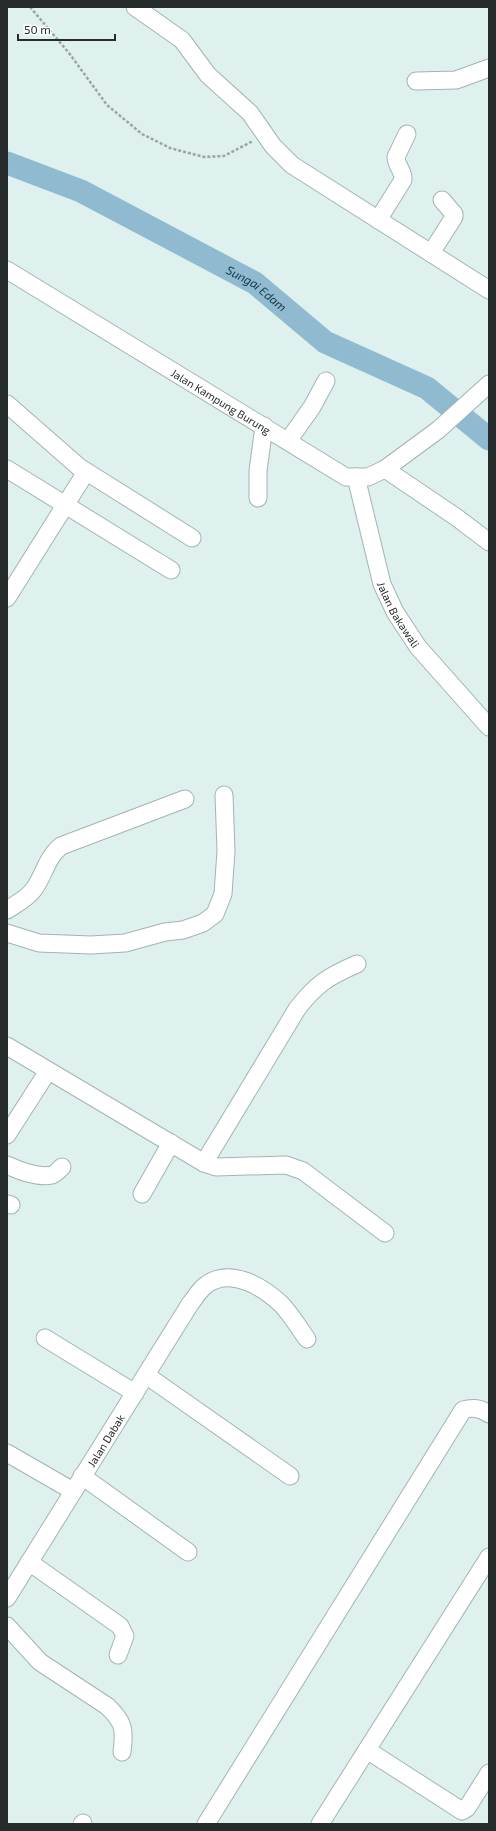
<svg xmlns="http://www.w3.org/2000/svg" width="496" height="1831" font-family="'Exo 2',sans-serif">
  <style>
    .lines { fill: none; stroke-linecap: round; stroke-linejoin: round }
    .river { stroke: #8fbad0; stroke-width: 23 }
    .minor-casing { stroke: #a2b4b1; stroke-width: 19 }
    .path { stroke: #98a6a5; stroke-width: 2.5; stroke-dasharray: 3 2; stroke-linecap: butt }
    .minor { stroke: #fff; stroke-width: 17 }
    .labels { text-anchor: middle; dominant-baseline: central; stroke-width: 3; stroke-linejoin: round; paint-order: stroke }
    .street-label { font-size: 11px; fill: #252c2b; stroke: #fff }
    .water-label { font-size: 12px; font-style: italic; fill: #0e3445; stroke: #fff }
  </style>
  <rect width="100%" height="100%" fill="#dff1ef"/>
  <g class="lines">
    <path class="river" id="s1" d="M7,163l74,28 174,92 70,59 102,46 62,51"/>
    <g class="minor-casing">
      <g id="minor">
        <polyline points="135,7 182,40 208,75 250,113 273,146 292,165 489,290"/>
        <polyline points="416,81 456,80 489,68"/>
        <path d="M378,220l25,-40c1,-9 -7,-14 -7,-23l11,-23"/>
        <polyline points="431,253 454,217 454,214 442,200"/>
        <path id="s2" d="M7,270l339,207h22l17,-8 53,-39 51,-46"/>
        <polyline points="7,404 79,467 192,538"/>
        <polyline points="288,441 312,407 326,381"/>
        <polyline points="7,469 171,570"/>
        <polyline points="385,469 456,517 489,542"/>
        <path id="s3" d="M356,477l26,107 13,28 23,35 71,80"/>
        <polyline points="258,498 258,471 264,426"/>
        <polyline points="7,598 86,472"/>
        <path d="M7,910c9,-6 21,-12 27,-21 10,-14 13,-32 27,-43l124,-47"/>
        <polyline points="7,933 39,943 91,945 125,943 165,932 183,930 203,923 215,914 223,894 226,851 224,795"/>
        <polyline points="7,1046 204,1163 216,1167 286,1165 303,1171 385,1233"/>
        <polyline points="7,1135 48,1071"/>
        <path d="M204,1163l93,-154c19,-25 32,-33 60,-45"/>
        <path d="M7,1165c13,6 30,13 45,10 3,-1 7,-5 10,-8"/>
        <polyline points="142,1194 171,1143"/>
        <polyline points="7,1204 11,1205"/>
        <polyline points="45,1338 135,1393"/>
        <polyline points="146,1375 290,1476"/>
        <polyline points="7,1453 73,1491"/>
        <polyline points="82,1476 188,1552"/>
        <polyline points="29,1562 120,1626 125,1636 118,1655"/>
        <path id="s4" d="M7,1598l183,-294c5,-6 10,-15 16,-19 24,-18 56,1 75,19 10,10 18,24 26,35"/>
        <path d="M7,1626l33,36 67,44c17,16 18,23 15,46"/>
        <polyline points="367,1750 462,1811 467,1808 489,1773"/>
        <polyline points="82,1824 83,1823"/>
        <path d="M206,1824l257,-414c10,-3 17,-2 26,4"/>
        <polyline points="320,1824 489,1557"/>
      </g>
    </g>
    <polyline class="path" points="30,7 69,53 107,105 142,134 170,148 204,157 224,156 253,141"/>
    <use href="#minor" class="minor"/>
  </g>
  <g class="labels">
    <g class="street-label">
      <text stroke="none"><textPath href="#s2" startOffset="251">Jalan Kampung Burung</textPath></text>
      <text stroke="none"><textPath href="#s3" startOffset="145">Jalan Bakawali</textPath></text>
      <text stroke="none"><textPath href="#s4" startOffset="186">Jalan Dabak</textPath></text>
    </g>
    <g class="water-label">
      <text stroke="none"><textPath href="#s1" startOffset="280">Sungai Edam</textPath></text>
    </g>
  </g>
  <rect width="496" height="1831" fill="none" stroke="#252c2b" stroke-width="16"/>
  <path d="M18 34v6h97v-6" fill="none" stroke="#252c2b" stroke-width="2"/>
  <text x="24" y="34" font-size="12" fill="#252c2b" stroke="#ffffff" stroke-width="3" paint-order="stroke">50 m</text>
</svg>
